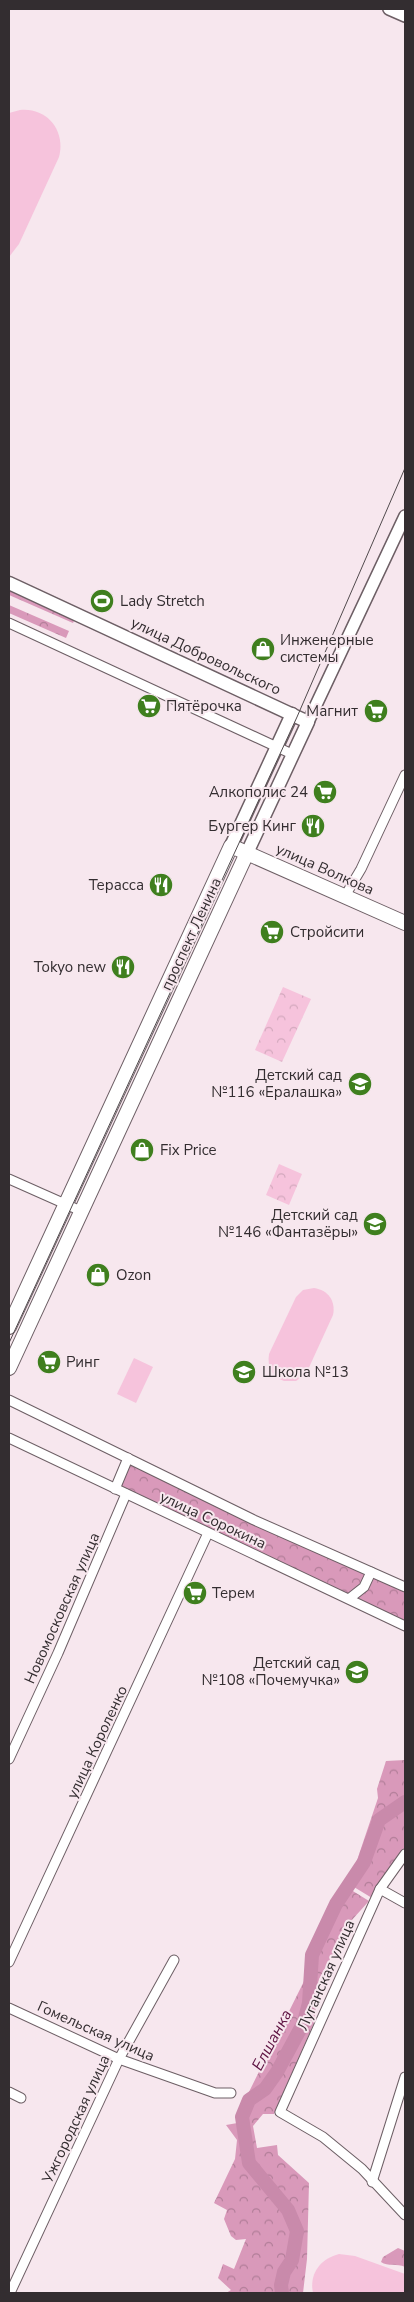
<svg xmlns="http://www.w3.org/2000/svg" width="414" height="2302" font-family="'Nunito Sans',sans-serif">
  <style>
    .forest { fill: url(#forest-crowns) }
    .park { fill: url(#park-crowns) }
    .garden { fill: #f6c3dc }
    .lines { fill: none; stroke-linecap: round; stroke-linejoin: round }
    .river { stroke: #c98aab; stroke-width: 14 }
    .minor-casing { stroke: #6d5f65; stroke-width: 11 }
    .tertiary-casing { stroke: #6d5f65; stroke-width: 14 }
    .secondary-casing { stroke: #6d5f65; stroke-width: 15 }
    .primary-casing { stroke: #6d5f65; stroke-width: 16 }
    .minor { stroke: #fff; stroke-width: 9 }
    .tertiary { stroke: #fff; stroke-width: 11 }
    .secondary { stroke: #fff; stroke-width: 12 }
    .primary { stroke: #fff; stroke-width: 14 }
    .tram { stroke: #514a4d; stroke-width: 1 }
    .labels { text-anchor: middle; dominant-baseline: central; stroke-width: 4; stroke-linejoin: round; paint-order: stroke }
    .poi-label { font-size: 15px; fill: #332d30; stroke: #f7e7ee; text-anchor: start }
    .street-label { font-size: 15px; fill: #332d30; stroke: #f7e7ee }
    .water-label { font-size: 16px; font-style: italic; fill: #5d1241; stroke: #f7e7ee }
  </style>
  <defs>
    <pattern id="forest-crowns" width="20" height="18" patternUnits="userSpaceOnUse" patternTransform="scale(1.25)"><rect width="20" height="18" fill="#d999ba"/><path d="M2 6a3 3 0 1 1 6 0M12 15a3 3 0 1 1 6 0" fill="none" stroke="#b17d98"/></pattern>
    <pattern id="park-crowns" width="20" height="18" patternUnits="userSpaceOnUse" patternTransform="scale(1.25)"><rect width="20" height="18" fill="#f6c3dc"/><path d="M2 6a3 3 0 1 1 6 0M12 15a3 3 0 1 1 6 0" fill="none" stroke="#d3a8bd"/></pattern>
  </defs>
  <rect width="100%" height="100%" fill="#f7e7ee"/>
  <g class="forest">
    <polygon points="9,588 76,617 73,623 9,595"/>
    <polygon points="9,605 69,631 66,638 9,613"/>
    <polygon points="128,1458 405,1587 405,1626 115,1489"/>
    <polygon points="405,1760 405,1847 372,1898 349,1884 378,1798 377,1789 386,1761"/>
    <polygon points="348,1888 369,1901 351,1921 319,1979 314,2023 274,2114 263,2114 253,2126 257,2148 277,2145 278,2155 309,2183 307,2259 303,2293 226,2293 231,2290 218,2278 223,2264 234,2269 246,2239 236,2240 231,2236 224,2219 227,2210 214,2203 235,2159 237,2140 226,2125 243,2122 246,2114 242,2106 315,1959 331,1906 342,1891 345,1893"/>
    <path d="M398,2248l7,3v16c-8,-4 -17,0 -24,-5l2,-5z"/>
  </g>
  <g class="park">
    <polygon points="283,987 311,999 282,1062 255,1050"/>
    <polygon points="279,1164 302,1174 289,1205 266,1195"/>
  </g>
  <g class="garden">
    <path d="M20,110c27,-3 46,21 39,47l-40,87 -10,13v-144z"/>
    <path d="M314,1288c14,2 22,13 19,27l-27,59 -10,7h-12c-12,-4 -17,-14 -15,-27l27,-57 7,-7z"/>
    <polygon points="134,1358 153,1367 136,1403 117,1394"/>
    <path d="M339,2254l16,2 50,18v19h-92c-4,-19 7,-34 26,-39z"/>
  </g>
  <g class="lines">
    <polyline class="river" points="282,2293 281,2285 284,2272 292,2260 297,2231 288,2210 249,2163 242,2117 249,2100 265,2089 277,2072 304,2022 309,2003 312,1955 336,1904 364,1862 379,1820 405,1802"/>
    <g class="minor-casing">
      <g id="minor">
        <polyline points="9,623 292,754"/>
        <polyline points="345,896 361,869 405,775"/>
        <polyline points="9,1179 81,1211"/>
        <polyline points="9,1400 254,1520 405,1587"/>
        <polyline points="9,1438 405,1626"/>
        <polyline points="115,1489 128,1458"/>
        <polyline points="350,1598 364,1587 371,1572"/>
        <polyline points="9,1759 58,1653 126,1494"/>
        <polyline points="405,1854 380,1889 280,2112 323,2137 362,2169 405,2215"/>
        <polyline points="380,1889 405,1903"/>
        <polyline points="9,1962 208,1533"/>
        <polyline points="9,2008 119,2059 215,2093 231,2093"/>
        <polyline points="9,2092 21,2098"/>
        <polyline points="372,2182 405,2077"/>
        <polyline points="10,2293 119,2059 174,1960"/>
      </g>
    </g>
    <g class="tertiary-casing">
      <g id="tertiary">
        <polyline points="389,9 405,16"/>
        <polyline points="308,722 405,516"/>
      </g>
    </g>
    <g class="secondary-casing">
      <g id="secondary">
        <polyline points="9,583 308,722 247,853"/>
        <polyline points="231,846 292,714"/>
      </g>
    </g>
    <g class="primary-casing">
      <g id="primary">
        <polyline points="9,1327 231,846 405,923"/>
        <polyline points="9,1368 247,853"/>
      </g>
    </g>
    <use href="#minor" class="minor"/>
    <use href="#tertiary" class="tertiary"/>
    <use href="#secondary" class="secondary"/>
    <use href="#primary" class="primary"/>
    <polyline class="tram" points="9,1343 297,717 405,468"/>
  </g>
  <defs>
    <g id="stadium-disc" transform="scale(1.25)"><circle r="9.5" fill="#3f7f1e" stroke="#f7e7ee"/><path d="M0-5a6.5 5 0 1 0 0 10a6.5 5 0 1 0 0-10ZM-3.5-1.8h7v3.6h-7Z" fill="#fff"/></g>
    <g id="shop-disc" transform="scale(1.25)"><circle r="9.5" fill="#3f7f1e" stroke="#f7e7ee"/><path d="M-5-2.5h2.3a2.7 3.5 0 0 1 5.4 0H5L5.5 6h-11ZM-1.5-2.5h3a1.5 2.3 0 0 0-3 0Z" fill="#fff"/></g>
    <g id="supermarket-disc" transform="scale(1.25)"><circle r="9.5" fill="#3f7f1e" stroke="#f7e7ee"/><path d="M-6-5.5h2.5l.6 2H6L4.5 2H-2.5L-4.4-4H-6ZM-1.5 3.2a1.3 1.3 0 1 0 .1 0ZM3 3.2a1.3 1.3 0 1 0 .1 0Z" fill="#fff"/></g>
    <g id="restaurant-disc" transform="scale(1.25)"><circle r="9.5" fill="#3f7f1e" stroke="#f7e7ee"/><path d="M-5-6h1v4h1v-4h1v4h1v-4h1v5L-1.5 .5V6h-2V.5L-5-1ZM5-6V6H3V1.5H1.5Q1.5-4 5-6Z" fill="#fff"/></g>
    <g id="school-disc" transform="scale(1.25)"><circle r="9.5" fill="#3f7f1e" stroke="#f7e7ee"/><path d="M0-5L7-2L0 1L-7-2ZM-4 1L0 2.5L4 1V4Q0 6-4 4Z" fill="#fff"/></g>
  </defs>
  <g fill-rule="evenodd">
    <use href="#stadium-disc" x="102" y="601"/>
    <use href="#shop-disc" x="263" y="649"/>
    <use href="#supermarket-disc" x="149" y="706"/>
    <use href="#supermarket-disc" x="376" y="711"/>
    <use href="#supermarket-disc" x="325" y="792"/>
    <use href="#restaurant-disc" x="313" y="826"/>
    <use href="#restaurant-disc" x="161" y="885"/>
    <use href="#supermarket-disc" x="272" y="932"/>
    <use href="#restaurant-disc" x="123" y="967"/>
    <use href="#school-disc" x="360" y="1084"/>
    <use href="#shop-disc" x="142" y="1150"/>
    <use href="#school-disc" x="375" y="1224"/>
    <use href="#shop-disc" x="98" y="1275"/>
    <use href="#supermarket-disc" x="49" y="1362"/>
    <use href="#school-disc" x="244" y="1372"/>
    <use href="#supermarket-disc" x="195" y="1593"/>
    <use href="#school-disc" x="357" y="1672"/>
  </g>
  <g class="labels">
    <g class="poi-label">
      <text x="120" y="601">Lady Stretch</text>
      <text x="280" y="640">Инженерные<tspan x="280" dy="17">системы</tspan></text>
      <text x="166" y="706">Пятёрочка</text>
      <text x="358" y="711" text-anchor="end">Магнит</text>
      <text x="308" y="792" text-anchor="end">Алкополис 24</text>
      <text x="296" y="826" text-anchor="end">Бургер Кинг</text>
      <text x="144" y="885" text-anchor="end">Терасса</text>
      <text x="290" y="932">Стройсити</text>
      <text x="106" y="967" text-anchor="end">Tokyo new</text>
      <text x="342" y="1075" text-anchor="end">Детский сад<tspan x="342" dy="17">№116 «Ералашка»</tspan></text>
      <text x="160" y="1150">Fix Price</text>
      <text x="358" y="1215" text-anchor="end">Детский сад<tspan x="358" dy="17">№146 «Фантазёры»</tspan></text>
      <text x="116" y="1275">Ozon</text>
      <text x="66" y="1362">Ринг</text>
      <text x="262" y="1372">Школа №13</text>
      <text x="212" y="1593">Терем</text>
      <text x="340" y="1663" text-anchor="end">Детский сад<tspan x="340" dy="17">№108 «Почемучка»</tspan></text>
    </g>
    <g class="street-label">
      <text transform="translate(206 656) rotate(25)">улица Добровольского</text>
      <text transform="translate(325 869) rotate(24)">улица Волкова</text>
      <text transform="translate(191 934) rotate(-65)">проспект Ленина</text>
      <text transform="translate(213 1520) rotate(25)">улица Сорокина</text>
      <text transform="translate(62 1608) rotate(-66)">Новомосковская улица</text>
      <text transform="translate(97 1742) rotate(-65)">улица Короленко</text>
      <text transform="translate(326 1975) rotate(-66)">Луганская улица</text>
      <text transform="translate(96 2031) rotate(24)">Гомельская улица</text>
      <text transform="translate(76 2119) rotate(-65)">Ужгородская улица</text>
    </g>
    <g class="water-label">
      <text transform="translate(272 2040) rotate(-62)">Елшанка</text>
    </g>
  </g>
  <rect width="414" height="2302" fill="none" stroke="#332d30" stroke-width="20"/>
</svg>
